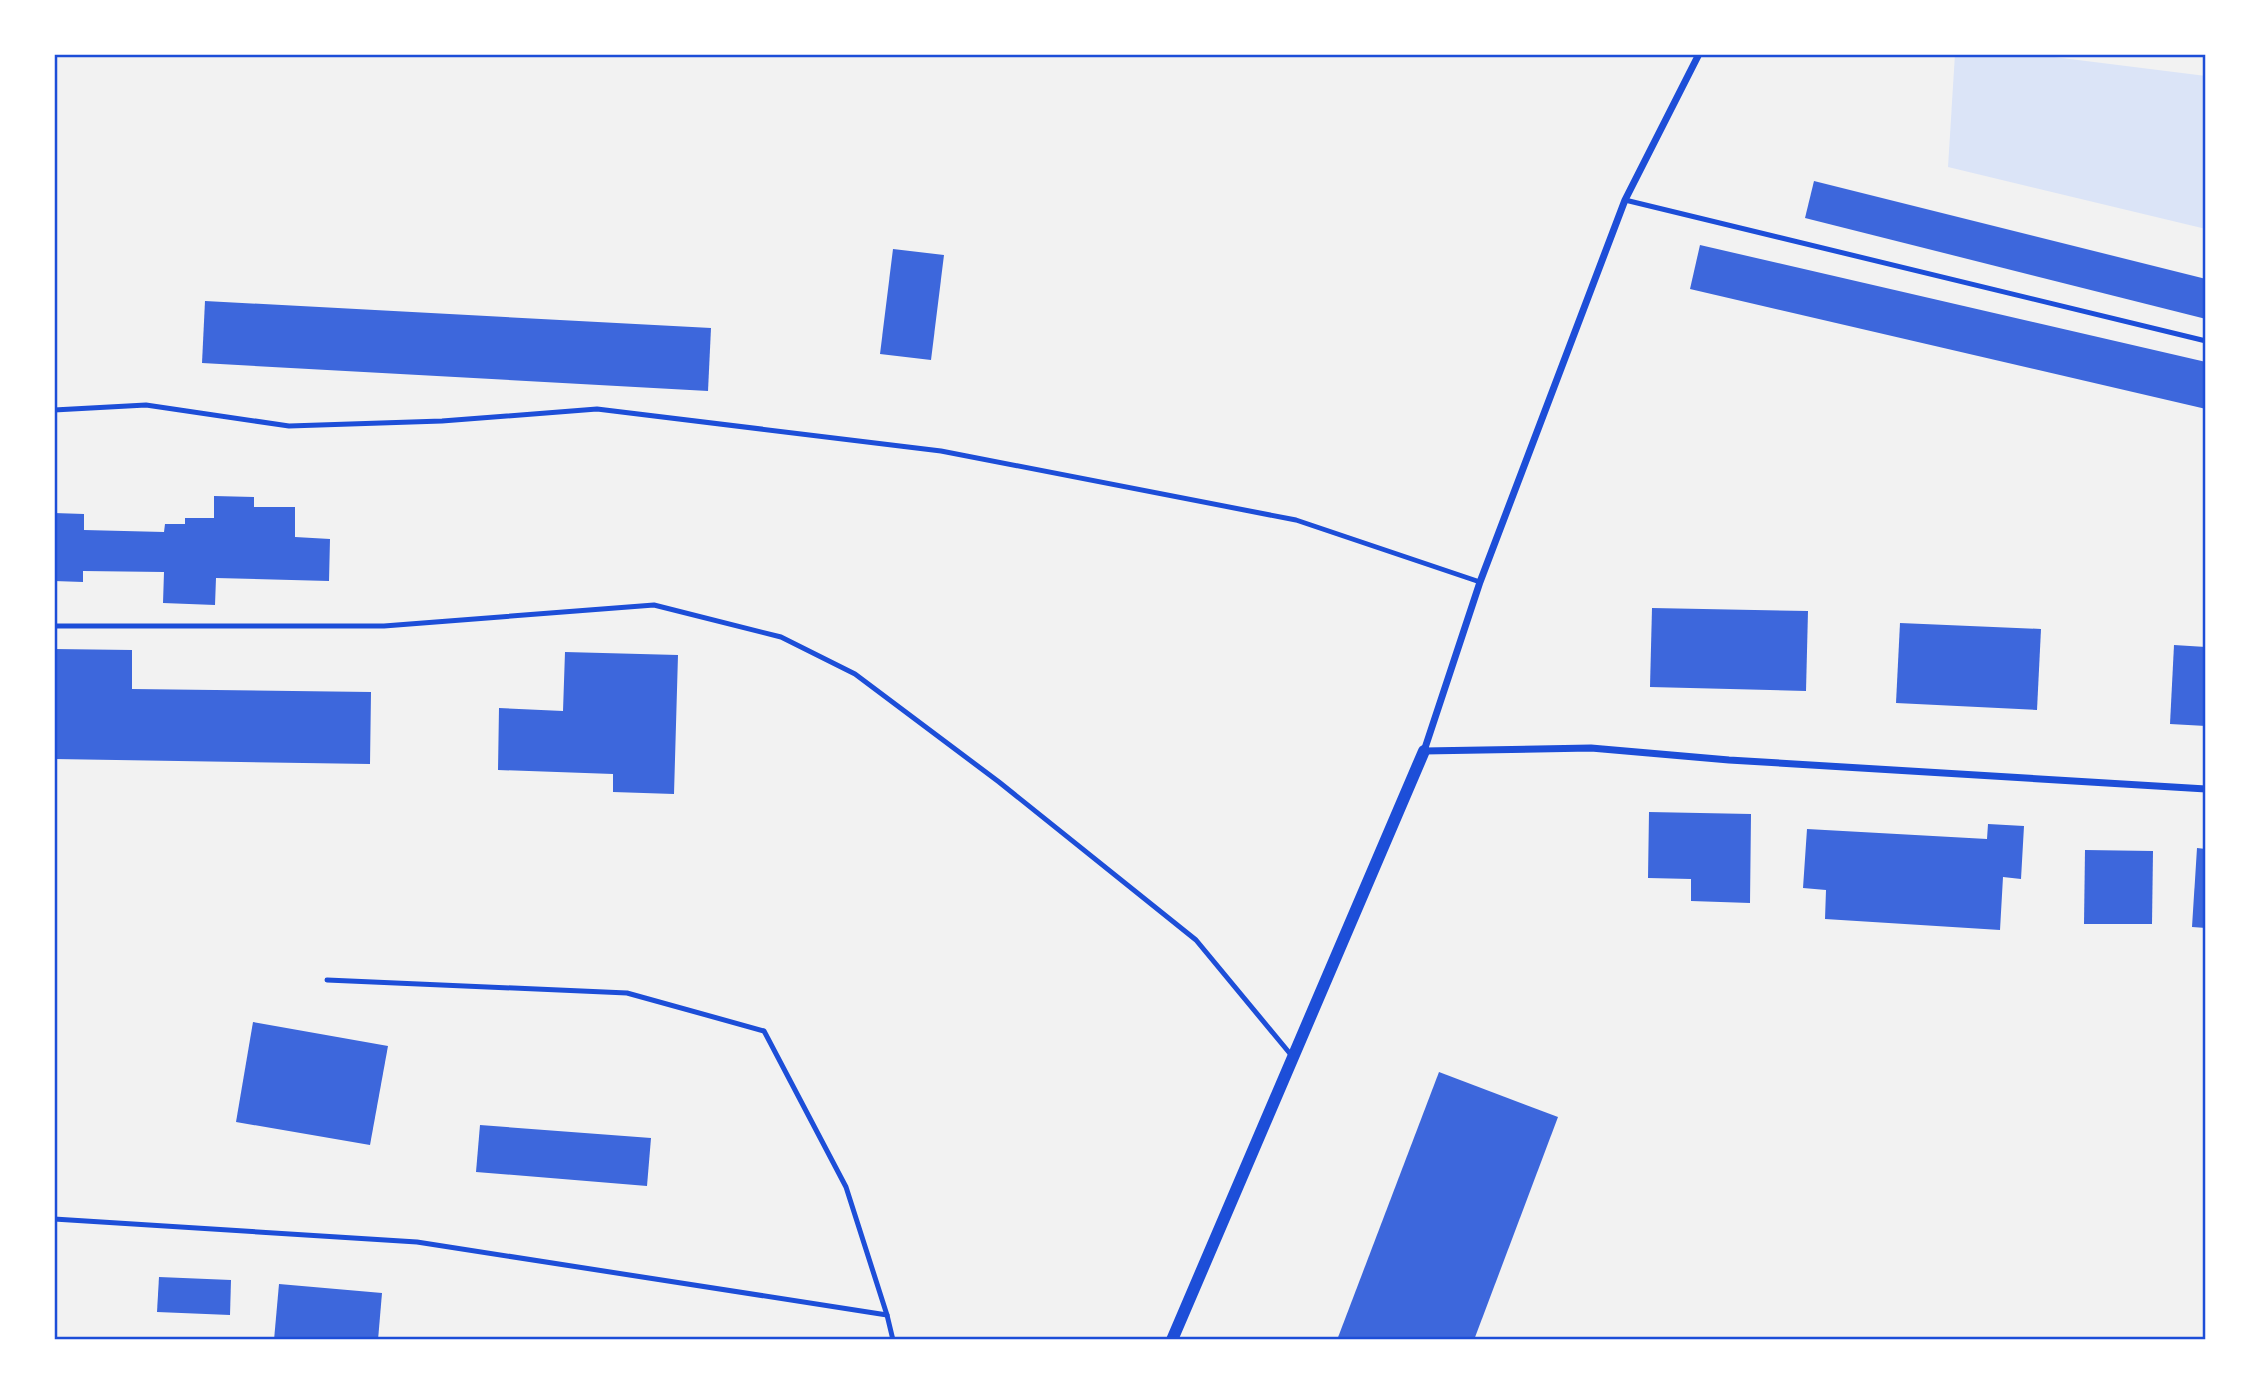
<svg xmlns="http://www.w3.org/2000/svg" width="2260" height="1394" font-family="Lora,serif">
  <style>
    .green { fill: #dbe4f7 }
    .building { fill: #3d67dc }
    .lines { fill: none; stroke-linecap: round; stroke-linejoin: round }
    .service { stroke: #1d4ed8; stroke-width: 5 }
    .minor { stroke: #1d4ed8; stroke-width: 7 }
    .tertiary { stroke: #1d4ed8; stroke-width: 12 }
    .neatline { fill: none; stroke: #1d4ed8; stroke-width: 2.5 }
  </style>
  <rect width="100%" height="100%" fill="#f2f2f2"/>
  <polygon class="green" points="1955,54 2030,54 2206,76 2206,229 1948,167"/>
  <g class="building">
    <polygon points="1814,181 2206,279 2206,319 1805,218"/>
    <polygon points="1700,245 2206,362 2206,409 1690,289"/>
    <polygon points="893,249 944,255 931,360 880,354"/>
    <polygon points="205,301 711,328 708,391 202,363"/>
    <polygon points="214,496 254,497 254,507 295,507 295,537 330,539 329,581 216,578 215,605 163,603 164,572 83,571 83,582 54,581 54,513 84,514 84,530 164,532 165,524 185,524 185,518 214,518"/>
    <polygon points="1652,608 1808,611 1806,691 1650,687"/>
    <polygon points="1900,623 2041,629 2037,710 1896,703"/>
    <polygon points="2174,645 2206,647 2206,726 2170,724"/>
    <polygon points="54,649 132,650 132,689 371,692 370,764 54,759"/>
    <polygon points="565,652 678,655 674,794 613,792 613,774 498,770 499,708 563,711"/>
    <polygon points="1649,812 1751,814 1750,903 1691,901 1691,879 1648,878"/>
    <polygon points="1988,824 2024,826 2021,879 2003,877 2000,930 1825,919 1826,890 1803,888 1807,829 1987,839"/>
    <polygon points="2197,848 2206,849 2206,928 2192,927"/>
    <polygon points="2085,850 2153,851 2152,924 2084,924"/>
    <polygon points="253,1022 388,1046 370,1145 236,1122"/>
    <polygon points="1439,1072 1558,1117 1474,1340 1337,1340"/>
    <polygon points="480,1125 651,1138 647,1186 476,1172"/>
    <polygon points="159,1277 231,1280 230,1315 157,1312"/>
    <polygon points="279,1284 382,1293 378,1340 274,1340"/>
  </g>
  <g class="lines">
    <g class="service">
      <polyline points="1625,200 2206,341"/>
      <polyline points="54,410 146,405 289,426 442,421 597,409 941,451 1296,520 1480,582"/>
      <polyline points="54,626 384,626 654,605 781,637 855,674 999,782 1196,940 1292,1056"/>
      <polyline points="327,980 627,993 764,1031 846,1187 887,1315"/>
      <polyline points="54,1219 417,1242 887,1315 893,1340"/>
    </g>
    <polyline class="minor" points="1699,54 1625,200 1480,582 1424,751 1591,748 1729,760 2206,789"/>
    <polyline class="tertiary" points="1172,1340 1424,751"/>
  </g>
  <rect width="2260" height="1394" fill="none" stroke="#ffffff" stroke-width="112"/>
  <rect x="56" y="56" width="2148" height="1282" class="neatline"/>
</svg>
